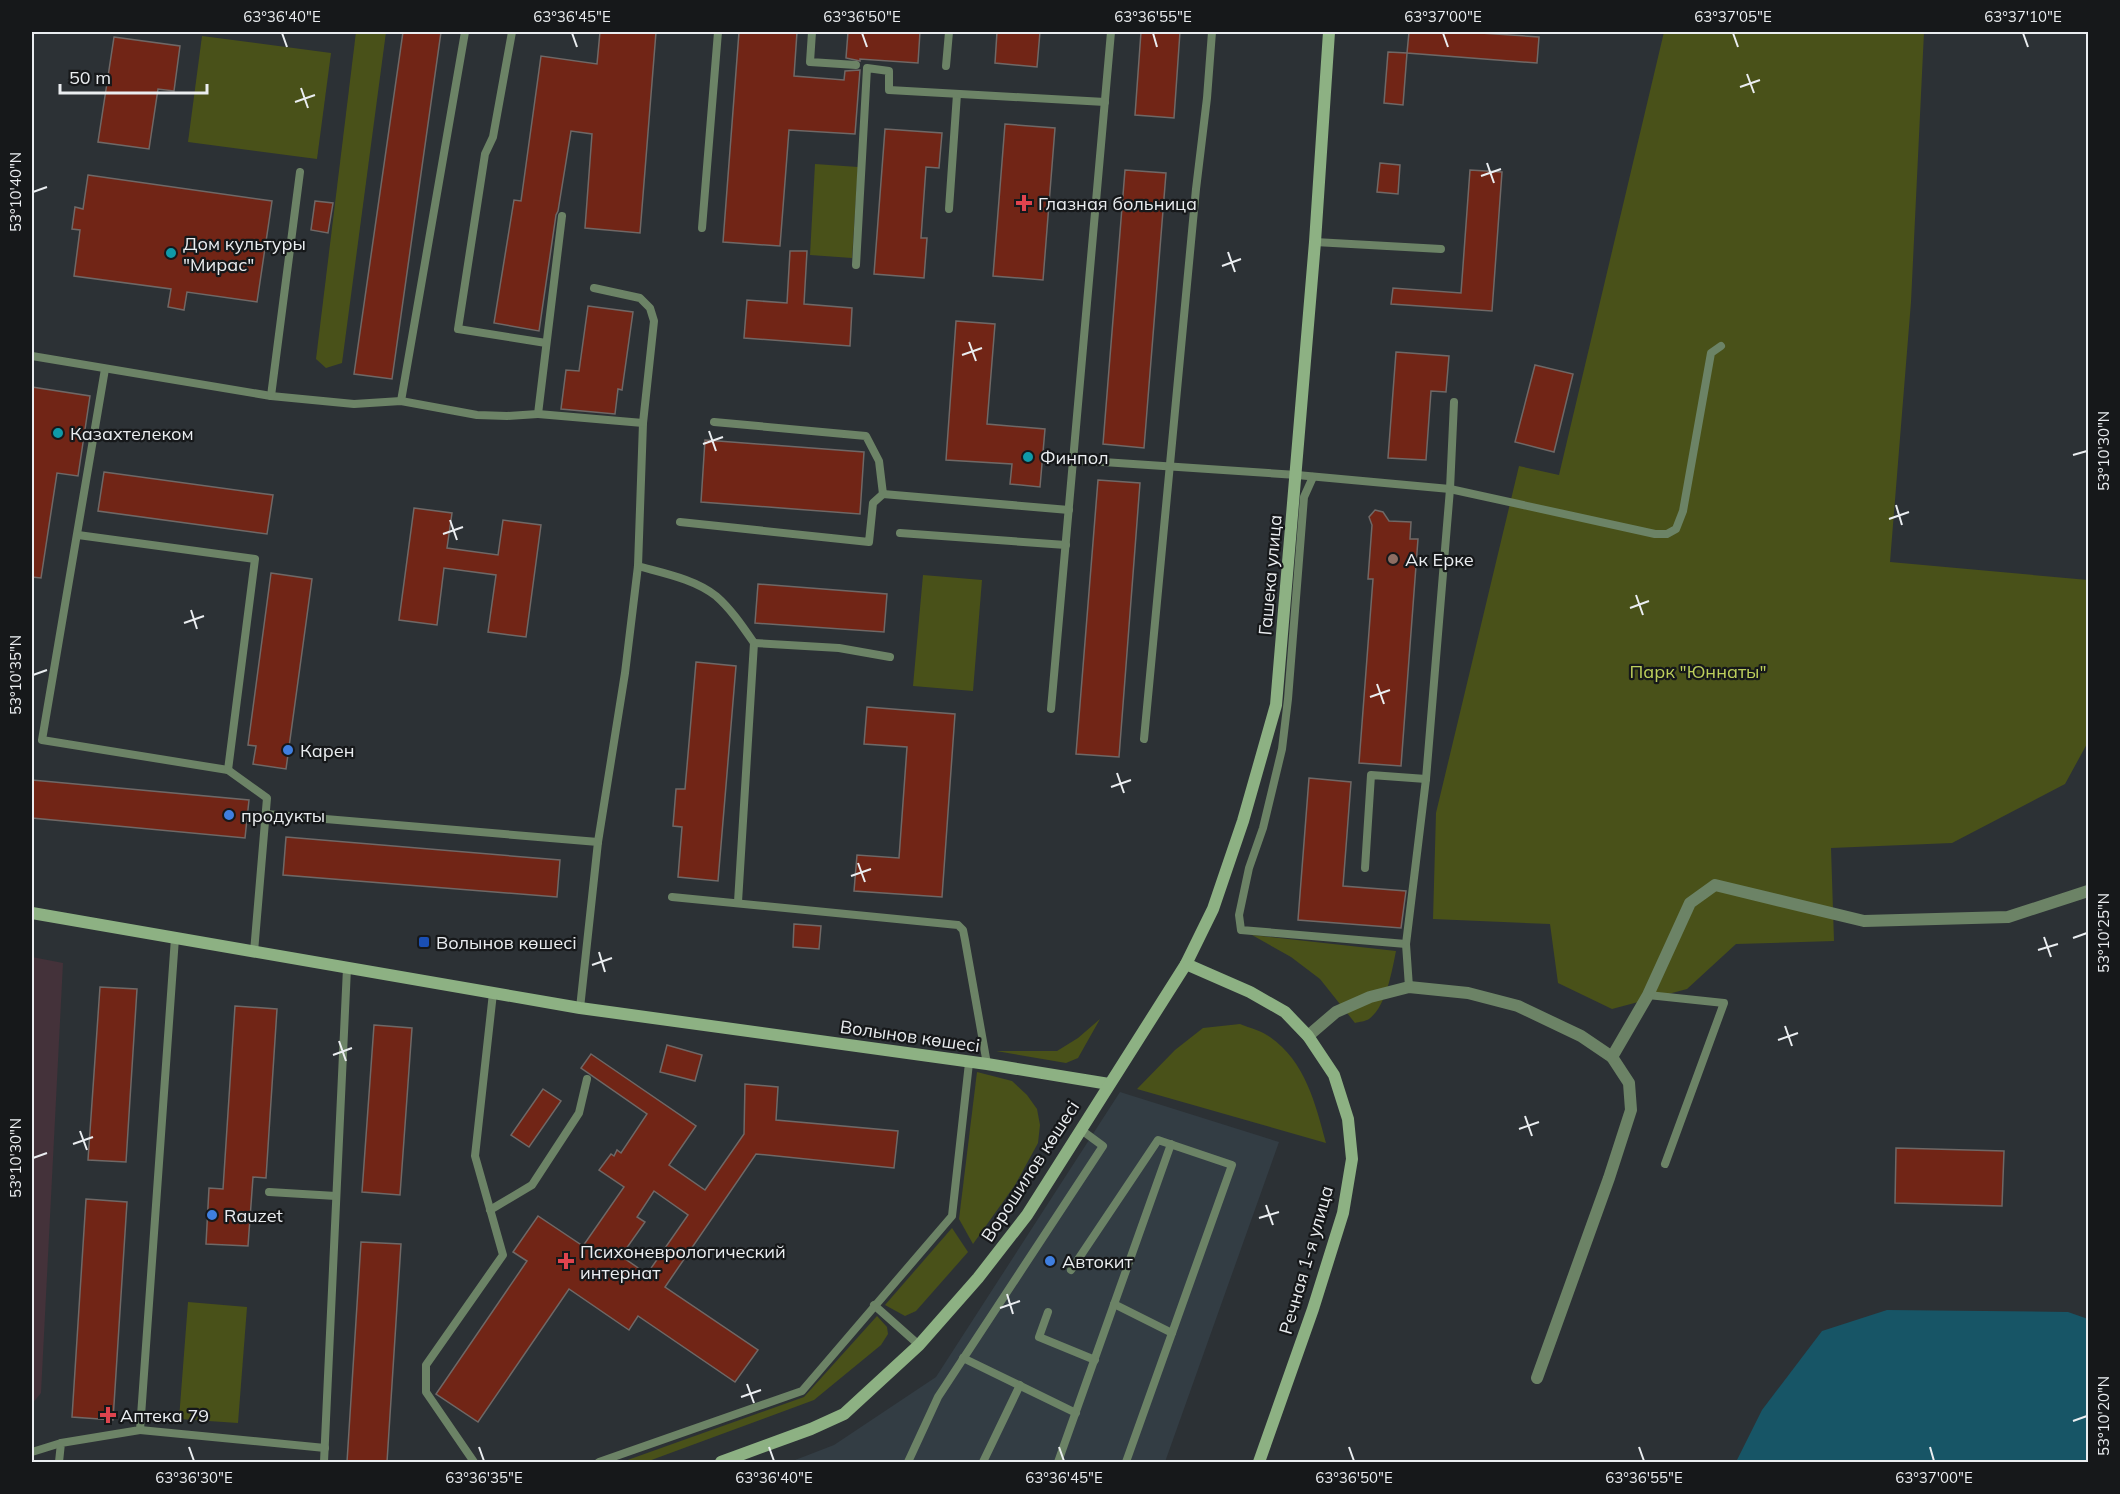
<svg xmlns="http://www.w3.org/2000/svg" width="2120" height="1494" font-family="Mulish,sans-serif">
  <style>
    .built { fill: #333d44 }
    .education { fill: #44323a }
    .green { fill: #495119 }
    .water { fill: #175566 }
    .building { fill: #712516; stroke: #6f6866; stroke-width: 1.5; fill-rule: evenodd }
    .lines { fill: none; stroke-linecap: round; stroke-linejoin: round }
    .lane { stroke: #6c8366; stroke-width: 8 }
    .street { stroke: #6c8366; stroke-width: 12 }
    .secondary { stroke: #8db183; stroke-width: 12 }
    .ticks { fill: none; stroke: #eaedf0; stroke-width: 2 }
    .health-dot { fill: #e0444e; stroke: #16181a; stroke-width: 2 }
    .culture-dot { fill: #0f9aa8; stroke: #16181a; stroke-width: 2 }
    .education-dot { fill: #8d6e63; stroke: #16181a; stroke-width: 2 }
    .shop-dot { fill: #3f7fe0; stroke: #16181a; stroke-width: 2 }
    .transit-dot { fill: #1a4fb4; stroke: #16181a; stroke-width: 2 }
    .labels { text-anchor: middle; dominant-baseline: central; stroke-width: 4.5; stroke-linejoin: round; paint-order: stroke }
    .poi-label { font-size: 18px; fill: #eaedf0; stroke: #16181a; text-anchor: start }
    .street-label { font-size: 18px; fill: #eaedf0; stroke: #16181a }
    .park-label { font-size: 18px; fill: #bdcf5c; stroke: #16181a }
    .neatline { fill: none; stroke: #eaedf0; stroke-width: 2 }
    .ticks-label { font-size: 15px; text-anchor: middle; fill: #eaedf0 }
  </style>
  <rect width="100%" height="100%" fill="#2c3135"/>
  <polygon class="built" points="1120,1092 1279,1142 1165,1462 790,1462 834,1445 936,1377"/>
  <polygon class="education" points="32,957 63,963 41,1393 32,1404"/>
  <g class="green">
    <polygon points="356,32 386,32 342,363 326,368 316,359"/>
    <polygon points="1664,32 1924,32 1911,302 1890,562 2088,580 2088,742 2065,784 1952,843 1831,848 1834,941 1736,944 1687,989 1612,1009 1558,983 1550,924 1433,919 1436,813 1519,466 1559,475"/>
    <polygon points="202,36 331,53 317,159 188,142"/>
    <polygon points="815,164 858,167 852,258 810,255"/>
    <polygon points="923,575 982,580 973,691 913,686"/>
    <path d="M1252,935l144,16c-4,20 -10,56 -27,68 -3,2 -10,3 -14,4l-35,-44 -29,-22z"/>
    <polygon points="1100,1019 1078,1058 1066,1063 996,1051 1057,1051 1078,1038"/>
    <path d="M1240,1024c10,4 22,7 30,13 35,24 46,68 56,106l-189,-54 38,-39 28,-22z"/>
    <polygon points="977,1072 1012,1081 1027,1095 1037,1109 1040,1125 1038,1143 1015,1185 973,1244 959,1219"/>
    <polygon points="952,1228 968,1252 916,1311 905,1316 885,1305"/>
    <polygon points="188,1302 247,1307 238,1423 179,1419"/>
    <polygon points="877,1316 887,1327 888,1334 881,1345 814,1400 646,1462 622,1462 804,1397"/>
  </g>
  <polygon class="water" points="1887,1310 2068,1312 2088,1319 2088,1462 1736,1462 1762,1410 1822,1331"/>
  <g class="building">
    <polygon points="403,32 441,32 392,379 354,374"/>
    <polygon points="600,32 656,32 640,233 585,228 592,134 571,131 558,211 556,215 539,331 494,323 514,200 521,201 541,56 597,64"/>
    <polygon points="739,32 797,32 794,76 844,80 845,71 860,70 855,134 789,130 780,246 723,242"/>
    <polygon points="848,32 920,32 918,63 860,59 860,61 846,58"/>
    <polygon points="997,32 1040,32 1037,67 995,63"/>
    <polygon points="1141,32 1180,32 1174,118 1135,115"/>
    <polygon points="1409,32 1465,32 1539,37 1537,63 1407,53"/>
    <polygon points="114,37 180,46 174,91 158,89 149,149 98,142"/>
    <polygon points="1388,52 1407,53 1403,105 1384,103"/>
    <polygon points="1005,124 1055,128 1043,280 993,276"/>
    <polygon points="885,129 942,133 939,168 926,167 921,238 927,238 924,278 874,274"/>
    <polygon points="1380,163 1400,165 1398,194 1377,192"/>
    <polygon points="1125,170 1166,173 1144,448 1103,444"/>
    <polygon points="1470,170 1502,172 1492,311 1391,304 1393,288 1461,293"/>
    <polygon points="88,175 272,201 257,302 187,292 184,310 168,307 171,289 74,276 80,230 72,229 75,207 83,209"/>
    <polygon points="315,201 333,203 328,233 311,230"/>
    <polygon points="790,251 807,251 804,304 852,308 850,346 744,338 747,300 787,303"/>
    <polygon points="588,306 633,312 622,390 618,389 615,414 561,409 566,370 579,371"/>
    <polygon points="956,321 995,324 987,424 1045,429 1040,487 1010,484 1012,464 946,460"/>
    <polygon points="1396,352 1449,356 1446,392 1431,391 1426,460 1388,458"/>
    <polygon points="1535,365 1573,374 1554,452 1515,442"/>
    <polygon points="32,387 90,396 78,476 57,473 41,578 32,577"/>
    <polygon points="705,440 864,452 860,514 701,502"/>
    <polygon points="104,472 273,495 267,534 98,511"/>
    <polygon points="1098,480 1140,483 1119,757 1076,754"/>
    <polygon points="414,508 452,513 447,548 498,555 503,520 541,525 526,637 488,632 496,575 444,568 437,625 399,620"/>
    <polygon points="1375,510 1383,512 1389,521 1411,522 1410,539 1418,539 1401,766 1359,763 1373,579 1368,579 1372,525 1369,517"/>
    <polygon points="271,573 312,579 286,769 253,764 256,746 248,745"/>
    <polygon points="758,584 887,594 884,632 755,623"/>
    <polygon points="696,662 736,666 718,881 678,877 682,827 673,826 676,789 685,789"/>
    <polygon points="867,707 955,714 942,897 854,891 857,855 899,858 907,747 864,744"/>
    <polygon points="1309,778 1351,782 1343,886 1406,891 1401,928 1298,920"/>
    <polygon points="32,780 249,800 245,838 32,818"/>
    <polygon points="286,837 560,860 557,897 283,875"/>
    <polygon points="794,924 821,926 819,949 793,947"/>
    <polygon points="100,987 137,989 126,1162 88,1160"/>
    <polygon points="235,1006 277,1009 266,1178 253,1177 248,1246 206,1244 209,1188 223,1189"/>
    <polygon points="374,1025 412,1028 400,1195 362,1192"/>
    <polygon points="667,1045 702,1055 695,1081 660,1072"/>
    <path d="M591,1054l105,72 -27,39 36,25 39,-56 1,-50 33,3 -2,33 122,11 -4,37 -138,-14 -91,133 93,63 -23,32 -97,-66 -9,14 -60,-41 -91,133 -42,-28 91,-133 -14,-9 25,-36 45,30 41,-59 -25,-17 12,-16 3,2 3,-6 4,3 26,-39 -66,-46zM654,1191l34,24 -41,59 -26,-18 24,-34 -8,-5z"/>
    <polygon points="543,1089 561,1101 529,1147 511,1135"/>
    <polygon points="1896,1148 2004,1151 2002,1206 1895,1203"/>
    <polygon points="86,1199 127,1202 113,1420 72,1417"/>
    <polygon points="361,1242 401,1244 387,1462 347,1462"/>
  </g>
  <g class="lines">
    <g class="lane">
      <polyline points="512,32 493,137 485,154 458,329 546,343"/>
      <polyline points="812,32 810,62 856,65"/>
      <polyline points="946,66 949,32"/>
      <polyline points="949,209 957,94"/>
      <polyline points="702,228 718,32"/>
      <polyline points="1315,242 1441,249"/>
      <polyline points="856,265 867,68 889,71 889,90 1105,102"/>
      <polyline points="594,288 640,298 650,308 654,321 643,423 638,566 625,673 598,842"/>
      <polyline points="32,356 271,396 354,404 401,401 477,415 507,416 538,414 562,216"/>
      <polyline points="105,369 42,740 228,770 267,798 254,952"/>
      <polyline points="271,396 300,172"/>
      <polyline points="401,401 465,32"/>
      <polyline points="538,414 643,423"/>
      <polyline points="714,422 866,436 879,461 883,494"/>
      <polyline points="1073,460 1297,475 1450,489 1655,534 1667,534 1676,529 1683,511 1711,353 1721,346"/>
      <polyline points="1313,477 1304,497 1288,699 1282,749 1263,828 1249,868 1239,915 1241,930 1406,944"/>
      <polyline points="680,522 869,542 873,503 883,494 1069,510"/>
      <polyline points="900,533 1066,545"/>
      <polyline points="78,535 255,559 228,770"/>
      <path d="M638,566c25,7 57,13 78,30 15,13 27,31 38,47l-16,259"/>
      <polyline points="754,643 839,648 890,657"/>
      <polyline points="1051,709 1111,32"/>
      <polyline points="1144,739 1196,189 1207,98 1212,32"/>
      <polyline points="266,814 598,842 580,1008"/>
      <polyline points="1365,868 1371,775 1426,779"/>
      <polyline points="672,897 958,925 963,930 965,940 987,1064"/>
      <polyline points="1409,987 1406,944 1426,779 1450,489 1454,402"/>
      <polyline points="1648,995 1724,1003 1665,1164"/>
      <polyline points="269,1192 336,1196"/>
      <polyline points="490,1210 532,1185 579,1113 587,1079"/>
      <polyline points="1071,1270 1158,1140 1232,1165 1126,1462"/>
      <polyline points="1114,1304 1172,1333"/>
      <polyline points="874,1305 919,1345"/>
      <polyline points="1048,1312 1039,1337 1095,1360"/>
      <polyline points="963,1358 1076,1413"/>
      <polyline points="140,1430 325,1448"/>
      <polyline points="32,1452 61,1443"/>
      <polyline points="59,1462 61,1443 140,1430 175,938"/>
      <polyline points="324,1462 347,968"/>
      <polyline points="474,1462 426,1392 426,1365 503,1255 475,1156 493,993"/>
      <polyline points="599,1462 802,1391 952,1216 969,1063"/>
      <polyline points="908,1462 938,1397 1103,1146 1080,1129"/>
      <polyline points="983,1462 1020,1385"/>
      <polyline points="1058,1462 1171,1144"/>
    </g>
    <g class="street">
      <polyline points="1308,1036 1336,1012 1370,997 1409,987 1468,993 1518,1006 1581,1036 1612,1057 1629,1083 1631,1110 1609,1178 1537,1378"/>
      <polyline points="1612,1057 1648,995 1690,903 1715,885 1864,921 2008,917 2088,891"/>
    </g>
    <g class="secondary">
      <polyline points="32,913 580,1008 987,1064 1109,1084"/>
      <polyline points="1186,964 1250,992 1285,1012 1308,1036 1334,1075 1348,1119 1352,1159 1343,1213 1313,1309 1259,1462"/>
      <polyline points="721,1462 811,1429 844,1414 919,1345 978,1278 1027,1215 1186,964 1213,909 1243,821 1276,705 1315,242 1329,32"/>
    </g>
  </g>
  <path class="ticks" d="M282,33l5,14M572,33l5,14M862,33l5,14M1153,33l4,14M1443,33l5,14M1733,33l5,14M2023,33l5,14M1747,74l7,19M1740,87l20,-7M301,88l7,20M295,102l20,-7M1487,163l7,20M1481,176l20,-7M33,192l14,-5M1228,252l7,20M1222,266l19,-7M969,342l7,19M962,355l20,-7M709,431l7,20M703,444l20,-7M2073,455l14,-4M1896,505l6,20M1889,519l20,-7M450,520l7,20M443,534l20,-7M1636,595l7,20M1630,608l19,-7M191,610l6,19M184,623l20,-7M33,675l14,-5M1377,684l7,20M1370,697l20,-7M1117,773l7,20M1111,787l20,-7M858,863l7,19M851,876l20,-7M2044,937l7,20M2073,938l14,-5M2038,950l20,-6M599,952l6,20M592,965l20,-7M1785,1026l7,20M1778,1040l20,-7M339,1041l7,20M333,1055l19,-7M1525,1116l7,20M1519,1129l20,-7M80,1131l7,19M73,1144l20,-7M33,1158l14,-5M1266,1205l7,20M1259,1218l20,-6M1007,1294l6,20M1000,1308l20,-7M747,1384l7,19M741,1397l20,-7M2073,1421l14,-5M189,1447l5,14M479,1447l5,14M769,1447l5,14M1059,1447l5,14M1349,1447l5,14M1639,1447l5,14M1930,1447l4,14"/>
  <g class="health-dot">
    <path d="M1021 194h6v6h6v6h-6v6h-6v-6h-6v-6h6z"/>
    <path d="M563 1252h6v6h6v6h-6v6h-6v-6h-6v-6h6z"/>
    <path d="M105 1406h6v6h6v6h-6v6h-6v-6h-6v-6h6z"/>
  </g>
  <g class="culture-dot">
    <circle cx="171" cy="253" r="6"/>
    <circle cx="58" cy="433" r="6"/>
    <circle cx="1028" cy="457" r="6"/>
  </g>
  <circle class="education-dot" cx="1393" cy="559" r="6"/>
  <g class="shop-dot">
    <circle cx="288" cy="750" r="6"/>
    <circle cx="229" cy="815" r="6"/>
    <circle cx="212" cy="1215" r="6"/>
    <circle cx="1050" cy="1261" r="6"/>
  </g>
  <rect class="transit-dot" x="418" y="936" width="12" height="12" rx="3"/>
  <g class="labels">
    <g class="poi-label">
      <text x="1038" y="203">Глазная больница</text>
      <text x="183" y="243">Дом культуры<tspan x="183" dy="21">"Мирас"</tspan></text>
      <text x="70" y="433">Казахтелеком</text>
      <text x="1040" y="457">Финпол</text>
      <text x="1405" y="559">Ак Ерке</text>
      <text x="300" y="750">Карен</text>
      <text x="241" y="815">продукты</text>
      <text x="436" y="942">Волынов көшесі</text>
      <text x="224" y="1215">Rauzet</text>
      <text x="580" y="1251">Психоневрологический<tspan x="580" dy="21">интернат</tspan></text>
      <text x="1062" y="1261">Автокит</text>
      <text x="120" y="1415">Аптека 79</text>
    </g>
    <g class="street-label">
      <text transform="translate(1270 575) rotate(-85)">Гашека улица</text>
      <text transform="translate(910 1036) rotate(8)">Волынов көшесі</text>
      <text transform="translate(1030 1171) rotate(-57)">Ворошилов көшесі</text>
      <text transform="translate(1306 1260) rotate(-74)">Речная 1-я улица</text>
    </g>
    <g class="park-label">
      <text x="1698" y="671">Парк "Юннаты"</text>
    </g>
  </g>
  <rect width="2120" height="1494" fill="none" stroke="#16181a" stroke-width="66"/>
  <path d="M60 84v9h147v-9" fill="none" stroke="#eaedf0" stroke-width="3"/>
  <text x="69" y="84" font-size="18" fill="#eaedf0" stroke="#16181a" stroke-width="4.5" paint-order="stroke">50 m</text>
  <rect x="33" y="33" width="2054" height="1428" class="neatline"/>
  <g class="ticks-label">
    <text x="282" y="22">63°36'40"E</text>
    <text x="572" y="22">63°36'45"E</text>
    <text x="862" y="22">63°36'50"E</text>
    <text x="1153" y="22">63°36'55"E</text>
    <text x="1443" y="22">63°37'00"E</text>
    <text x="1733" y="22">63°37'05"E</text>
    <text x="2023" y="22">63°37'10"E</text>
    <text transform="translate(16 192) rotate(-90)" y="5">53°10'40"N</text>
    <text transform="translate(2104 451) rotate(-90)" y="5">53°10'30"N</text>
    <text transform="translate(16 675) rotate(-90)" y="5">53°10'35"N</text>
    <text transform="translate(2104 933) rotate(-90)" y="5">53°10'25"N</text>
    <text transform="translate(16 1158) rotate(-90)" y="5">53°10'30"N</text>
    <text transform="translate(2104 1416) rotate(-90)" y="5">53°10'20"N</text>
    <text x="194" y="1483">63°36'30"E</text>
    <text x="484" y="1483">63°36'35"E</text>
    <text x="774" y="1483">63°36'40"E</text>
    <text x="1064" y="1483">63°36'45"E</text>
    <text x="1354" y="1483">63°36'50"E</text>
    <text x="1644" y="1483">63°36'55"E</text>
    <text x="1934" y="1483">63°37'00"E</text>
  </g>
</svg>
